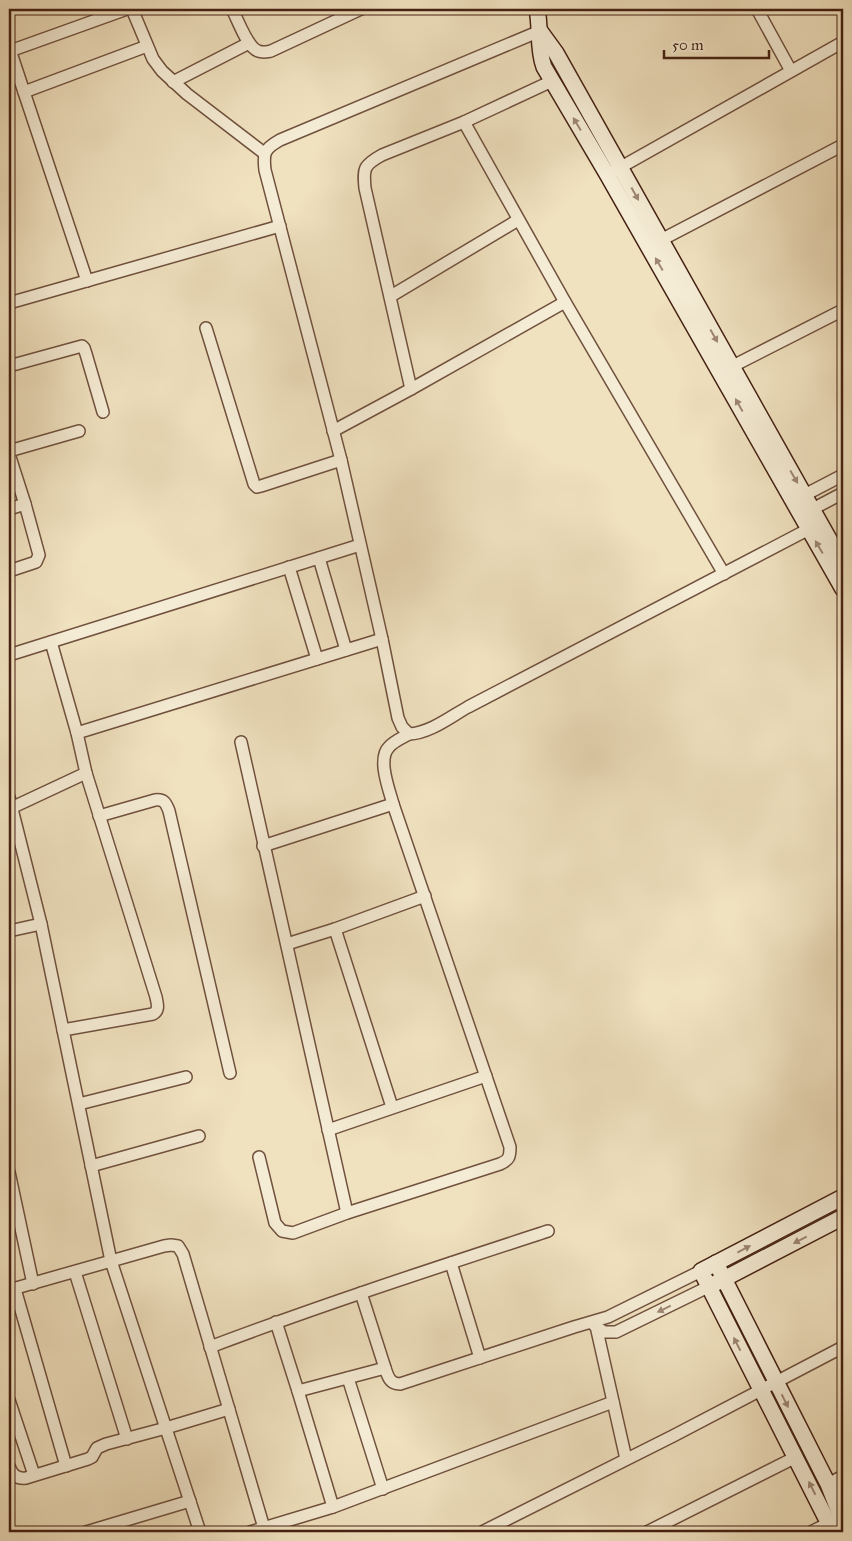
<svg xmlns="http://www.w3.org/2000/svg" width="852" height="1541" font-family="'IM FELL Great Primer',serif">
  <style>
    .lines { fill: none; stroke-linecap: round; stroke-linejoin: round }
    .street-casing { stroke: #70513e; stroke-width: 14 }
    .secondary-casing { stroke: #452113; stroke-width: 18 }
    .street { stroke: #f5ecd5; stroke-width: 11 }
    .secondary { stroke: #f5ecd5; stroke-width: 15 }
    .oneway { fill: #9d8674 }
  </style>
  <rect width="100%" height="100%" fill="#f0e1bf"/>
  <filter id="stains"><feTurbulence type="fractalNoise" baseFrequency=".004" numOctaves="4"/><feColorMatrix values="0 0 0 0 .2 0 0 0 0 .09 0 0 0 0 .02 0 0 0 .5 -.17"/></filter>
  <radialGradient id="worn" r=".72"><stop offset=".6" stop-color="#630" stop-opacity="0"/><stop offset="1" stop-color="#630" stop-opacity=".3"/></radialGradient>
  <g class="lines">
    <g class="street-casing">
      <g id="street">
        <polyline points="132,9 153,59 162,71 187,94 264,153"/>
        <path d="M232,9c6,11 15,38 26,42 5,2 8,1 13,0l90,-42"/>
        <polyline points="757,9 791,71"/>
        <path d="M540,31l-260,109c-16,9 -17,13 -15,30l76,290 41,179 16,79 4,9 7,7c21,-1 41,-17 59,-27l341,-178"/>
        <polyline points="9,47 87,281"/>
        <polyline points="10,51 127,9"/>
        <polyline points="173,82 249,43"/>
        <polyline points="24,92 147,46"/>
        <polyline points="464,122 565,302 724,574"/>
        <polyline points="614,171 843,42"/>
        <polyline points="661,240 843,145"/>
        <polyline points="391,296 518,220"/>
        <polyline points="9,303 280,226"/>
        <polyline points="206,328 254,484 257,487 261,486 341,460"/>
        <polyline points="9,366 82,346 84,348 86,354 103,412"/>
        <polyline points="731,367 843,310"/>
        <path d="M411,389l-46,-201c-2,-20 -1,-23 17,-33l82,-33 88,-41"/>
        <polyline points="333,431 411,389 565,302"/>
        <polyline points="9,451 79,431"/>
        <polyline points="9,454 25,504 39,555 36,562 9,571"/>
        <polyline points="797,499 843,475"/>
        <polyline points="9,509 25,504"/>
        <polyline points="805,513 843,493"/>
        <polyline points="319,558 346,650"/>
        <polyline points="289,567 317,659"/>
        <polyline points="9,655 360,545"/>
        <polyline points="77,733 382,639"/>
        <polyline points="241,742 347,1213"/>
        <polyline points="9,797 41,924 111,1261 200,1532"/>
        <path d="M393,804c-4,-15 -16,-45 -4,-57 5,-6 13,-9 20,-13"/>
        <polyline points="9,809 86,773 77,733 51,642"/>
        <path d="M99,816l56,-16c9,-1 11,3 14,11l61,262"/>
        <polyline points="335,929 392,1107"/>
        <polyline points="9,931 41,924"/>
        <polyline points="287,944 335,929 425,896"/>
        <path d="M63,1030l90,-16c7,-4 4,-11 3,-17l-70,-224"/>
        <polyline points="79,1104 186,1077"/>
        <polyline points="328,1130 486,1076"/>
        <path d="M259,1157l16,66 7,8 11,2 54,-20 153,-49c9,-4 10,-7 10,-17l-117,-343 -130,42"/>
        <polyline points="91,1166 199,1136"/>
        <polyline points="9,1172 33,1284"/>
        <polyline points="451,1263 480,1358"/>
        <polyline points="75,1272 127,1439"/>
        <polyline points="15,1289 66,1466"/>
        <polyline points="9,1290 164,1246 171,1245 178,1246 183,1254 264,1528"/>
        <polyline points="361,1293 385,1368"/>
        <polyline points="276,1322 298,1391 333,1507"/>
        <polyline points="594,1325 604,1332 616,1332 708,1287"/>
        <polyline points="596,1326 626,1459"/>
        <path d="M210,1347c111,-42 225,-79 338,-116"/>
        <polyline points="348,1378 383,1489"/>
        <path d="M298,1391l87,-23c3,9 5,16 15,16l174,-57 34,-10 93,-46"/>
        <polyline points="9,1400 34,1475"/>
        <path d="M9,1466c3,9 8,13 17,12l62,-19 4,-2 5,-9 9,-4 60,-16 63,-19"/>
        <polyline points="828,1484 843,1476"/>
        <polyline points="86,1532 190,1501"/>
        <polyline points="250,1532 333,1507 613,1402"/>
        <polyline points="482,1532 673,1436 843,1347"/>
        <polyline points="647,1532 796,1457"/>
        <polyline points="811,1532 829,1523"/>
      </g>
    </g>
    <g class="secondary-casing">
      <g id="secondary">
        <path d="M537,9c4,20 0,39 7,58l63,107 236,415"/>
        <polyline points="540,31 556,53 843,564"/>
        <polyline points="716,1263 828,1484 843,1522"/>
        <polyline points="716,1283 843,1217"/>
        <polyline points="833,1532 701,1271 843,1197"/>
      </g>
    </g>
    <use href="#street" class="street"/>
    <use href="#secondary" class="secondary"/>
  </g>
  <defs><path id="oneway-solid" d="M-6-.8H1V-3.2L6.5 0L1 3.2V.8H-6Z" transform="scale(1.25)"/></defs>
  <g class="oneway">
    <use href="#oneway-solid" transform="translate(577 124) rotate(-121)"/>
    <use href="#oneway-solid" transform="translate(635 194) rotate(61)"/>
    <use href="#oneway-solid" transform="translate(659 264) rotate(-120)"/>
    <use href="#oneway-solid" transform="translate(714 336) rotate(61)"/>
    <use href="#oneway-solid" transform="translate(739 405) rotate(-119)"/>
    <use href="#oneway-solid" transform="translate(794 477) rotate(60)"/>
    <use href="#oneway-solid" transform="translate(819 547) rotate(-120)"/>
    <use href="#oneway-solid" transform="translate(800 1240) rotate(153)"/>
    <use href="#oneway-solid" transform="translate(744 1249) rotate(-28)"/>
    <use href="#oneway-solid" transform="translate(664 1309) rotate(154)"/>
    <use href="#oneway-solid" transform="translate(737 1344) rotate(-117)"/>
    <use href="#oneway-solid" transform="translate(785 1401) rotate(63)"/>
    <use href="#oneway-solid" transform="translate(812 1488) rotate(-117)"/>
  </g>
  <rect width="852" height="1541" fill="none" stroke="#f0e1bf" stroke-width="30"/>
  <rect x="10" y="10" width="832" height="1521" fill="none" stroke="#452113" stroke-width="2.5"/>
  <rect x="15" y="15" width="822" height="1511" fill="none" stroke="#452113"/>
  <path d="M664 50v8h105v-8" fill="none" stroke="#452113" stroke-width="2.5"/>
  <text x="672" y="50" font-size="15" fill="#452113" stroke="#f5ecd5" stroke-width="4" paint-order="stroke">50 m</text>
  <rect width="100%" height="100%" filter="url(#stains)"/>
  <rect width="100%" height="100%" fill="url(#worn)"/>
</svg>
